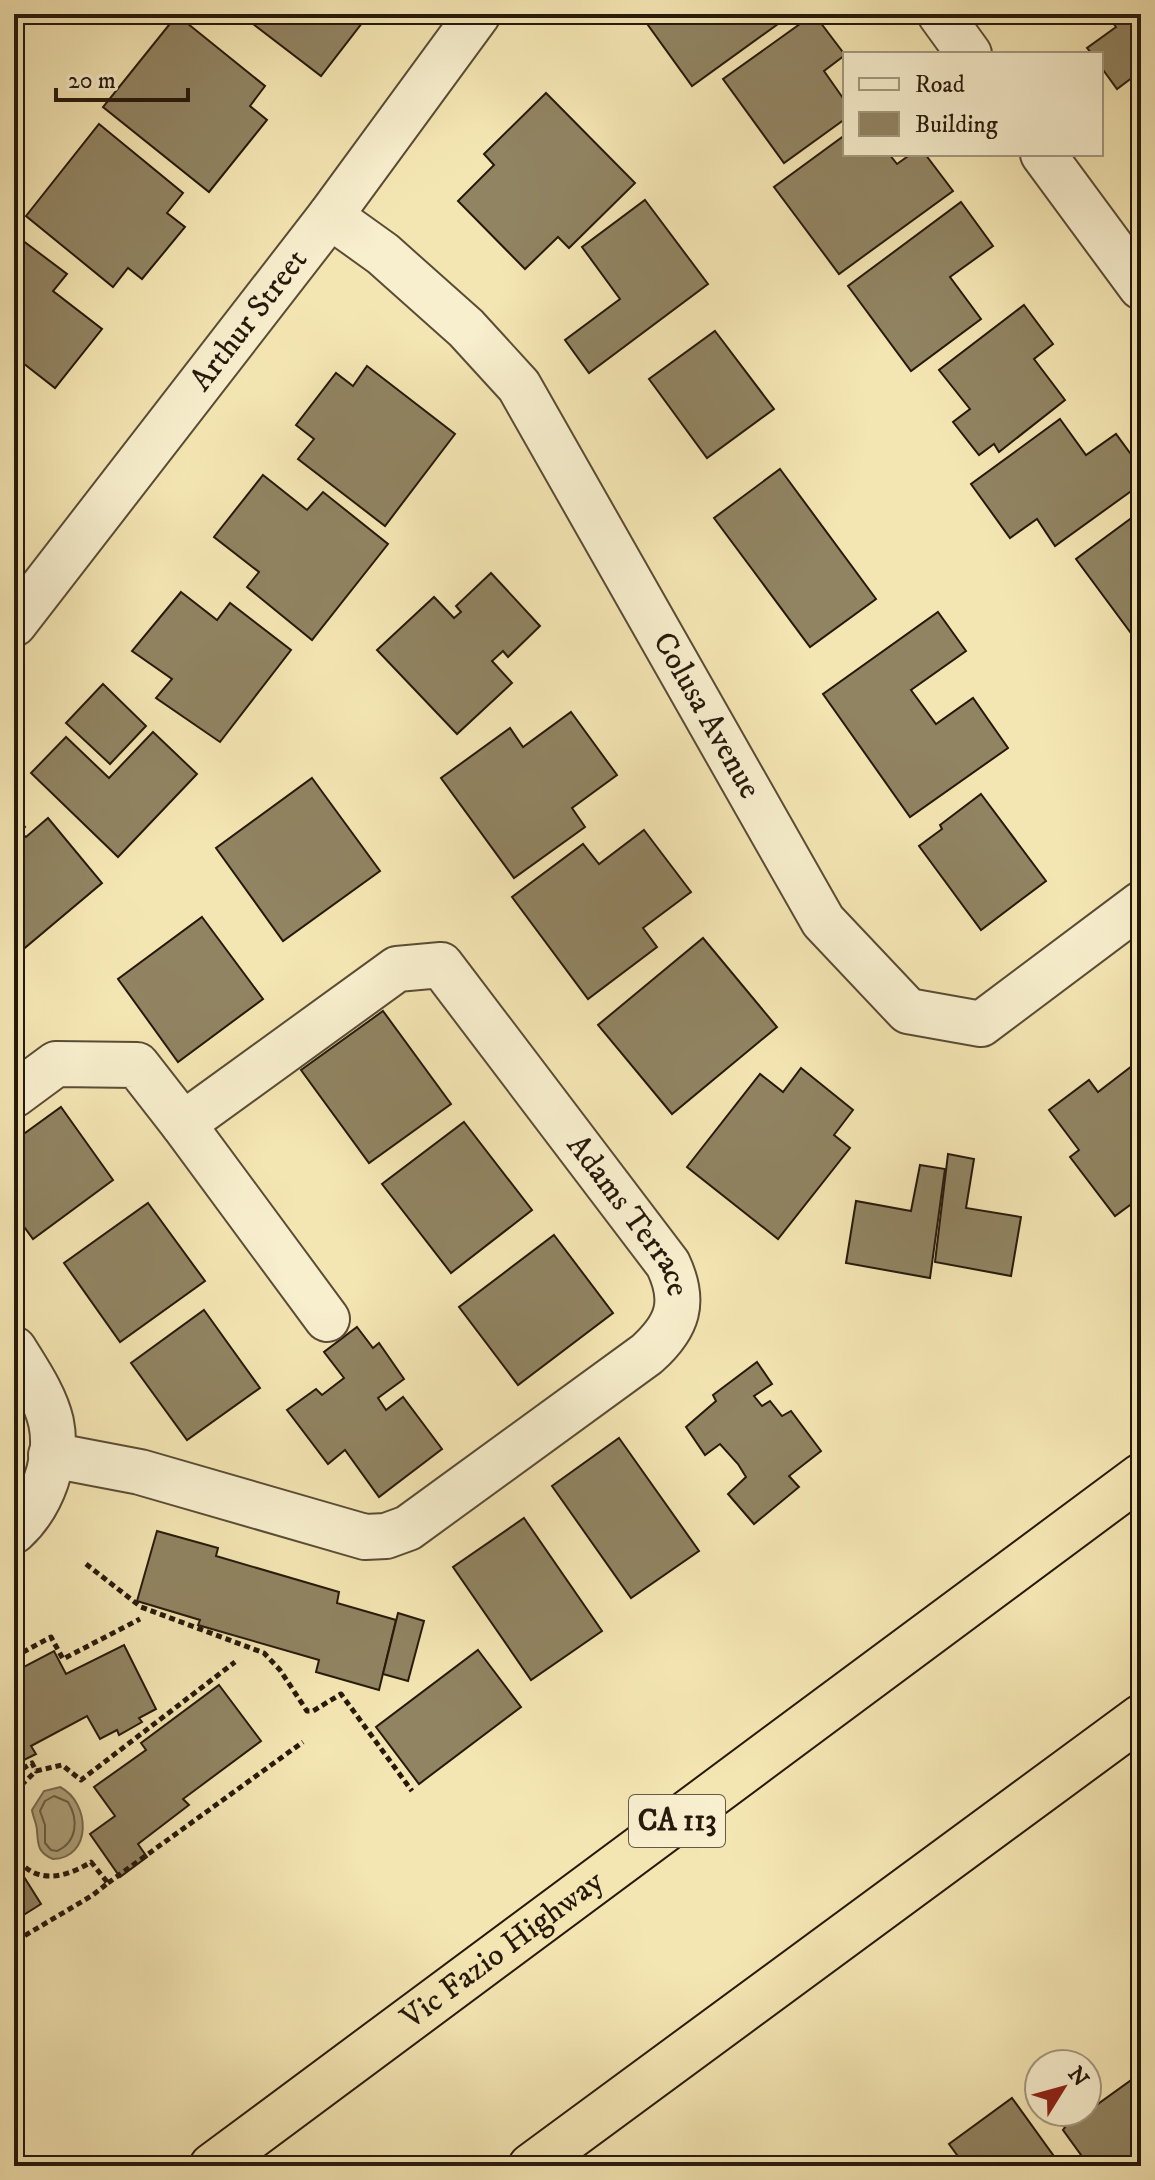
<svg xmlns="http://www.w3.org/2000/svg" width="1155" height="2180" font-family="'IM FELL DW Pica',serif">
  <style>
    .water { fill: #aea07a; stroke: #786a4e; stroke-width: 2 }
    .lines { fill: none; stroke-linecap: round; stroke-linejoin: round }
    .shore { stroke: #6a5c42; stroke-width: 2 }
    .building { fill: #918462; stroke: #26190b; stroke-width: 2 }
    .minor-casing { stroke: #5a4c35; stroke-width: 48 }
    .highway-casing { stroke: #26190b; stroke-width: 48 }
    .path { stroke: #26190b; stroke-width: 5; stroke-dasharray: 6 4; stroke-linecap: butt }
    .minor { stroke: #f8efce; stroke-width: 44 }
    .highway { stroke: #f4e6b3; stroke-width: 44 }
    .labels { text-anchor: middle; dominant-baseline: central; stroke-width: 7; stroke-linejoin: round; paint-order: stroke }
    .shield { fill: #f8efce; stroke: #655946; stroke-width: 2 }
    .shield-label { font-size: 30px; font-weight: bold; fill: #26190b }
    .street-label { font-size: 32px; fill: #26190b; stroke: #f8efce }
  </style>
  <rect width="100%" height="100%" fill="#f4e6b3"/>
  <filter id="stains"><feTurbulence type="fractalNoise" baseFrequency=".0025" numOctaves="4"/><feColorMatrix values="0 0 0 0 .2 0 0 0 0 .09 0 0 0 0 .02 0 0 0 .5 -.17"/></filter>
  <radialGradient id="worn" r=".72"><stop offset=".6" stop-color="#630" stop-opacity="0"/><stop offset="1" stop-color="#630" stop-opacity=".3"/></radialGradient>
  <path class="water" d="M60,1787c31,16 32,71 -7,72 -15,-6 -15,-14 -16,-28 0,-7 -4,-14 -5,-21l12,-19z"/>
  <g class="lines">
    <path class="shore" d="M54,1796l14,6c11,18 9,40 -11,49l-6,-1 -6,-7v-18l-5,-14 5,-10z"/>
  </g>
  <g class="building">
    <polygon points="240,14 369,14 321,76"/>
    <polygon points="640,14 771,14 778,24 692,86"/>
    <polygon points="814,14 845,55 824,71 845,101 845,119 784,163 723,79"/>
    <polygon points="1106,14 1141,14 1141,71 1117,89 1101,67 1101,54 1092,54 1087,48 1116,27"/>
    <polygon points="177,15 265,86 250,106 267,120 209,192 103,107"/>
    <polygon points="546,93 635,183 569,248 558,237 525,269 458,201 494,165 484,154"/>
    <polygon points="99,124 183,193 167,213 185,227 142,279 128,268 113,287 26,216"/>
    <polygon points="845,135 845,154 889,154 897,164 911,154 925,154 953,191 839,274 774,187"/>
    <polygon points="645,200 708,284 589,373 565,340 620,299 582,247"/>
    <polygon points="961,202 993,246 950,277 981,319 911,371 848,286"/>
    <polygon points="14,234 67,274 53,291 102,329 55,388 14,356"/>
    <polygon points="1024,305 1053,344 1034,359 1065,400 999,452 994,444 979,455 953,422 970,409 939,370"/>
    <polygon points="715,331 774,409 707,458 649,379"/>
    <polygon points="367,366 455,434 385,526 298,459 314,439 296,425 336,373 353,386"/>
    <polygon points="1060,419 1086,455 1116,434 1141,468 1141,484 1055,546 1037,519 1010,538 971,484"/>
    <polygon points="780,469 876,599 810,647 714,518"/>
    <polygon points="263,475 307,510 323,492 388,544 312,640 247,587 259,572 214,537"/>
    <polygon points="1141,511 1141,642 1139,644 1076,559"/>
    <polygon points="491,573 540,626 508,657 503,651 492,661 512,683 457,734 377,650 434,597 454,618 461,612 456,606"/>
    <polygon points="181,592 217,620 230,603 291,650 220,742 156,698 172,679 132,651"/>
    <polygon points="938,612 966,651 911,690 936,724 973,698 1008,748 910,817 823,694"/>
    <polygon points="103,684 146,726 110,764 66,723"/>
    <polygon points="571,712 617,775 572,808 585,827 514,878 441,778 510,728 523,747"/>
    <polygon points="153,732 197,774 118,857 31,773 66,737 109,778"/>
    <polygon points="312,778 380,871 283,941 216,848"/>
    <polygon points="981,794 1046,881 981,930 919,846 942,829 940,825"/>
    <polygon points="14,814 25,827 20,832 26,837 48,818 102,883 14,957"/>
    <polygon points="644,830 691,892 643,928 657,947 588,999 512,897 583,844 599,864"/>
    <polygon points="202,917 263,999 178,1062 118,979"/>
    <polygon points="703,938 777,1027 672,1114 598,1025"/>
    <polygon points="383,1011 451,1104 369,1163 301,1070"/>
    <polygon points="1141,1059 1141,1197 1115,1216 1070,1157 1079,1150 1049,1110 1089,1080 1098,1092"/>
    <polygon points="801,1068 853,1110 834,1135 850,1148 778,1239 687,1167 760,1074 783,1092"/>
    <polygon points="61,1107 113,1180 33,1239 14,1213 14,1141"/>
    <polygon points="464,1122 532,1210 451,1273 382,1184"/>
    <polygon points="948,1154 974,1159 966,1208 1021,1217 1011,1276 935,1262"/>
    <polygon points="920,1165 945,1169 930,1278 846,1263 856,1201 911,1211"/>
    <polygon points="148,1203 205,1281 120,1342 64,1263"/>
    <polygon points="554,1235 613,1313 518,1385 459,1307"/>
    <polygon points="204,1310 260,1388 187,1440 131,1363"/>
    <polygon points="357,1327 373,1348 379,1343 404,1379 378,1398 386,1410 403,1397 442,1449 379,1497 345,1450 328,1464 287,1410 316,1389 322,1395 344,1378 324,1352"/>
    <polygon points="757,1362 772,1384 754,1396 762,1406 770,1401 782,1416 791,1411 821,1451 789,1476 799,1487 754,1524 728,1494 746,1477 738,1464 720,1444 705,1455 686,1427 716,1401 713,1395"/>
    <polygon points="619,1438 699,1551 631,1598 552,1486"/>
    <polygon points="524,1518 602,1631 531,1680 453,1567"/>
    <polygon points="157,1531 218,1548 216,1556 339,1592 337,1603 396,1620 379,1690 316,1672 319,1660 198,1625 200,1620 137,1601"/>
    <polygon points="398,1613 424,1621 408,1681 383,1674"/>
    <polygon points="124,1645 156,1709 139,1718 142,1722 119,1735 117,1730 100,1739 87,1716 31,1746 36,1754 14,1765 14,1672 54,1651 66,1674"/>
    <polygon points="478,1650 521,1707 419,1784 376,1727"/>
    <polygon points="219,1685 261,1741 183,1799 189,1805 138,1844 147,1857 120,1877 90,1834 115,1816 94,1787 146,1750 141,1743"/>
    <polygon points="14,1861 41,1904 14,1921"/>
    <polygon points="1141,2073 1141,2166 1089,2166 1063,2130 1070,2120 1065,2112 1087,2112 1087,2094 1095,2106"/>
    <polygon points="1012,2098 1061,2166 965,2166 949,2144"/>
  </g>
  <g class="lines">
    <g class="minor-casing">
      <g id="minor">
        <polyline points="940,14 969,54"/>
        <polyline points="1043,154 1141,287"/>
        <path id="s1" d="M330,216l53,38 83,74 53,58 304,535 85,90 73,13 160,-120"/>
        <path id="s2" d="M14,624l316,-408 148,-202"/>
        <path id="s3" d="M14,1095l42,-31 81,1 46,59 214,-155 44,-4 227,299c18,38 10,62 -21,90l-239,174 -22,8 -21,1 -225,-65 -89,-17"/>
        <polyline points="183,1124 327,1319"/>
        <path d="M14,1349c14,23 31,47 37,73 8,38 -9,83 -37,109"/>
      </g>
    </g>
    <g class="highway-casing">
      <g id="highway">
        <path id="s4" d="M212,2166l929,-690"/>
        <polyline points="531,2166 1141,1717"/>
      </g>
    </g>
    <g class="path">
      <polyline points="86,1564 141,1607 264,1653 280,1670 307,1711 313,1711 341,1694 412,1791"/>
      <polyline points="14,1657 51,1637 63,1659 140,1619"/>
      <polyline points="14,1774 32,1763 36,1771 62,1765 81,1780 235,1662"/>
      <polyline points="14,1792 36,1771"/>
      <path d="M14,1851c3,5 7,13 11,16 20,17 47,7 66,-5l17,21 -15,12 -79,47"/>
      <polyline points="108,1883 303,1742"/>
    </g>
    <use href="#minor" class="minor"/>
    <use href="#highway" class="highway"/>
  </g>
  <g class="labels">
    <rect class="shield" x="629" y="1795" width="96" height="52" rx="6"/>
    <g class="shield-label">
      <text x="677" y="1821">CA 113</text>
    </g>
    <g class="street-label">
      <text stroke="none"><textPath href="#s2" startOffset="384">Arthur Street</textPath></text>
      <text stroke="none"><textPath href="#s1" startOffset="634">Colusa Avenue</textPath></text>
      <text stroke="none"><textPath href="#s3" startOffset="830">Adams Terrace</textPath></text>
      <text stroke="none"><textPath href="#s4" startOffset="362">Vic Fazio Highway</textPath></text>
    </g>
  </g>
  <rect width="1155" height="2180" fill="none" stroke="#f4e6b3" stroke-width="48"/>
  <rect x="16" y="16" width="1123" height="2148" fill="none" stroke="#26190b" stroke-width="4"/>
  <rect x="24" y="24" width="1107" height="2132" fill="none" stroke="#26190b" stroke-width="2"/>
  <rect x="843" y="52" width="260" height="104" fill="#f8efce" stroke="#a49980" stroke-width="2"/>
  <rect x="859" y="78" width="40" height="12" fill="#f8efce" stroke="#a49980" stroke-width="2"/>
  <text x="915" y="92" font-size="24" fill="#26190b">Road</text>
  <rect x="859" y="112" width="40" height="24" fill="#918462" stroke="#a49980" stroke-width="2"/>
  <text x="915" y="132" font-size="24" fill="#26190b">Building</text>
  <g transform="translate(1063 2088) rotate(53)"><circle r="38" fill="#f8efce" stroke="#a49980" stroke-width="2"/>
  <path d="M0-6L14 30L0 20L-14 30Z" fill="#8f2418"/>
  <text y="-12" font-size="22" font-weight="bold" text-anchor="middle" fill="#26190b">N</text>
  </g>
  <path d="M56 88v12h132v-12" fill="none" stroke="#26190b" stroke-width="4"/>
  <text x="68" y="88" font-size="24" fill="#26190b" stroke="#f8efce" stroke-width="6" paint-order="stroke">20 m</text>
  <rect width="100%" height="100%" filter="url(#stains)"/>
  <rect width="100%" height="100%" fill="url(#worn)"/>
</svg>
